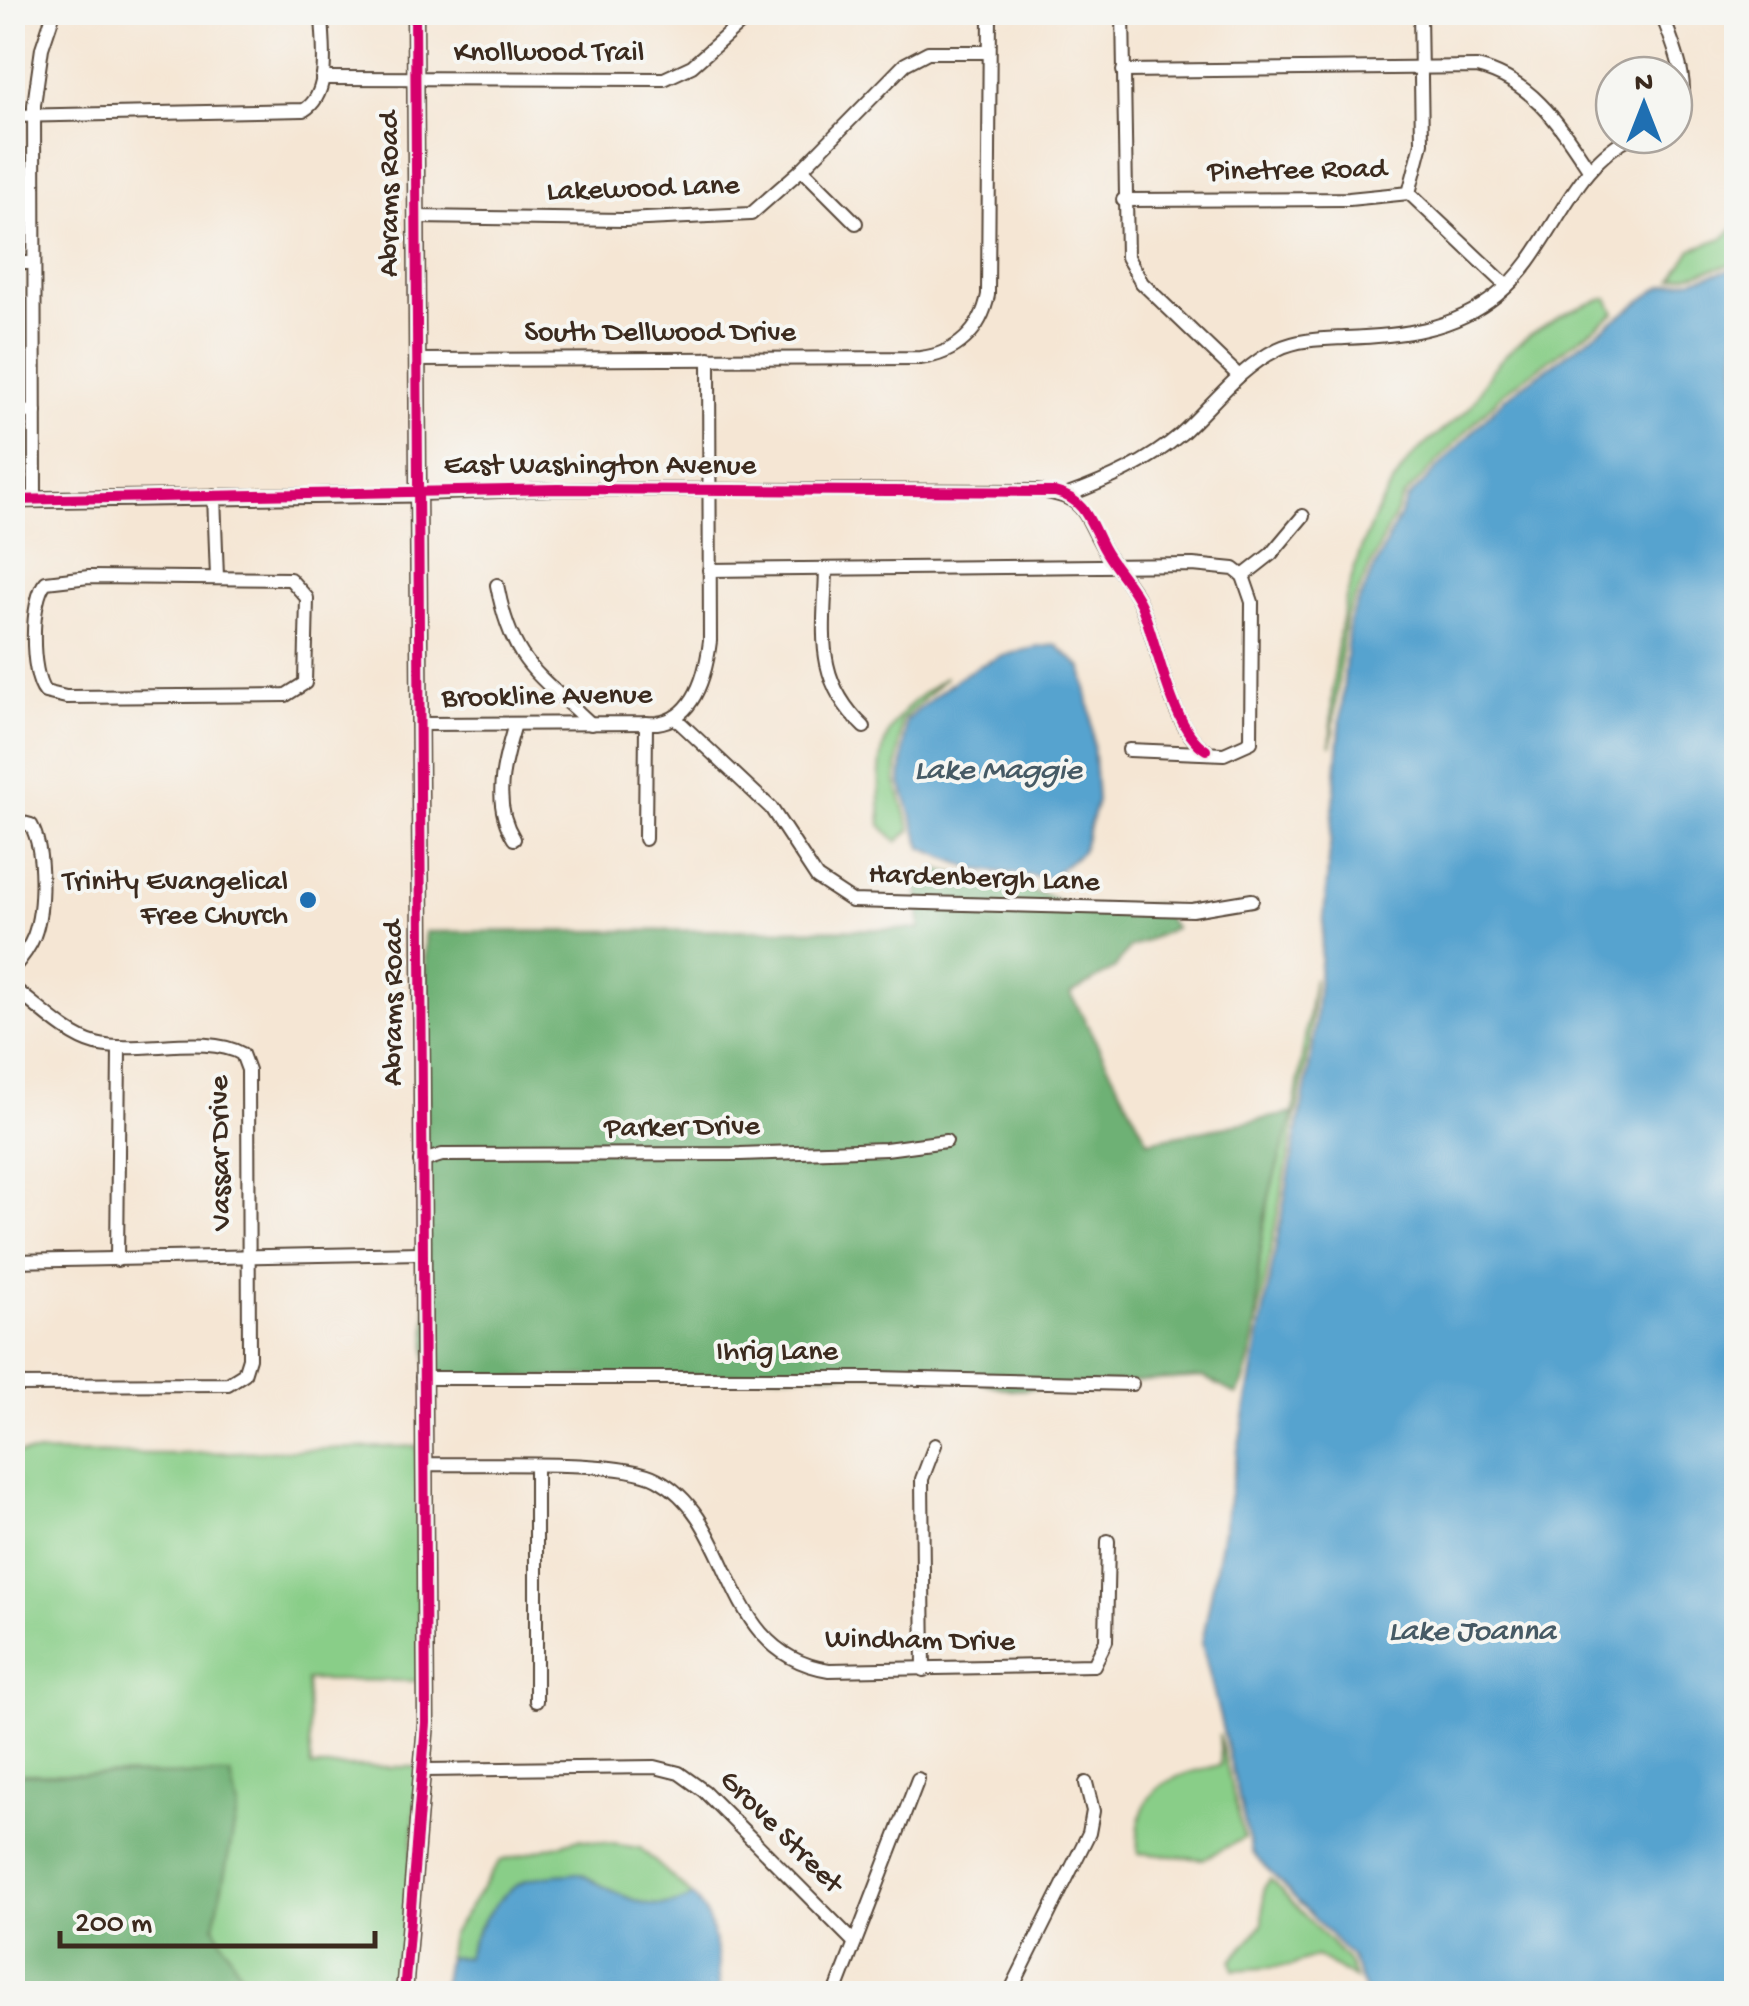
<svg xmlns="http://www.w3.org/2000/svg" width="1749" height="2006" font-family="'Gochi Hand',sans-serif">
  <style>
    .green { fill: #89ce88; stroke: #627c53; stroke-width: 2.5 }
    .forest { fill: #6eb174; stroke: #546e49; stroke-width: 2.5 }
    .water { fill: #56a3cf; stroke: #486676; stroke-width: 2.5 }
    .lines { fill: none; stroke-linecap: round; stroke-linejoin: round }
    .minor-casing { stroke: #574639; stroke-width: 16 }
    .tertiary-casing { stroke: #574639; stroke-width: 19 }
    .minor { stroke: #fff; stroke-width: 12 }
    .tertiary { stroke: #fff; stroke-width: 15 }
    .cycleway-casing { stroke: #f6f6f2; stroke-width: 16 }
    .cycleway { stroke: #d6006c; stroke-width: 10 }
    .poi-dot { fill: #1f6fb2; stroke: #f6f6f2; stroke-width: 4 }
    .labels { text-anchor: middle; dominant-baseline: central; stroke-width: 8; stroke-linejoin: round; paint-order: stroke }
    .street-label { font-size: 30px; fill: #3b2a1e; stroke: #f6f6f2 }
    .poi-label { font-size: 30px; fill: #3b2a1e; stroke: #f6f6f2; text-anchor: end }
    .water-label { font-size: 32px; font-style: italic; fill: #465a65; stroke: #f6f6f2 }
  </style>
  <rect width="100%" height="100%" fill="#f6f6f2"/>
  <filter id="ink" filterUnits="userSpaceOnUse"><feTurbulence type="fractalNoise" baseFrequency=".01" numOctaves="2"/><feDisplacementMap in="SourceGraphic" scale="20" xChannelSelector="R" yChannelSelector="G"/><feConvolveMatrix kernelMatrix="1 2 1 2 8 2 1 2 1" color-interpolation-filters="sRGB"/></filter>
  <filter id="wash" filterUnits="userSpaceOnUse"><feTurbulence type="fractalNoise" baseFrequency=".0048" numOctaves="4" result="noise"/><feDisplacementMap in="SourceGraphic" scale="40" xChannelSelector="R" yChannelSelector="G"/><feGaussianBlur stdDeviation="2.25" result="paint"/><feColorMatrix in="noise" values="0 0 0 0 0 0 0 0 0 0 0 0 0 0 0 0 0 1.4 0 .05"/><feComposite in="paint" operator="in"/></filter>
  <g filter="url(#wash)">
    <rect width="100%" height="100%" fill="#f5e6d4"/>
    <g class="green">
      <polygon points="1736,227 1736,263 1673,279 1692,249 1723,238"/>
      <path d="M1608,298l7,15 -112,80 -100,105 -58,121 -14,127c-1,-93 16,-199 71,-276 17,-25 46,-41 67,-62 10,-11 14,-27 24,-39 27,-34 74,-60 115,-71z"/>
      <path d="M946,677l-44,43 -6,62 15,48 -14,12 -16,-17c-4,-79 -4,-101 65,-148z"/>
      <polygon points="1314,978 1309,1046 1253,1346 1261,1240 1276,1160 1293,1116"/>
      <polygon points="417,1446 420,1681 306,1680 311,1767 419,1767 399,1993 13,1994 13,1453 175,1454"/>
      <path d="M1219,1734l25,104 -41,21 -65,-6c-4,-64 27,-77 83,-88z"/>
      <path d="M579,1839l61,9 53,48c-41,24 -77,-5 -115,-23 -59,18 -90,19 -112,84l-19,1 4,-23 49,-74z"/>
      <polygon points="1270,1879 1346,1959 1355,1979 1316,1956 1291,1966 1234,1970 1232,1961 1263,1923 1264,1888"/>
    </g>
    <g class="forest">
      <path d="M937,869l109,26 27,14 82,-5 20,24 -46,20 -14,20 -44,26 77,147 146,-28c-13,43 -28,83 -33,129 -6,49 1,110 -24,153l-34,-18 -192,13 -69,-18 -515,7 -2,-447 495,-3 -2,-40z"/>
      <polygon points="13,1774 231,1775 238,1808 214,1926 244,1979 260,1993 13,1993"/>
    </g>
    <g class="water">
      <polygon points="1736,268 1736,1993 1366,1993 1350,1956 1252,1853 1202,1643 1313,1047 1349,621 1407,500 1506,397 1661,287"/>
      <path d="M1056,645l26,23 9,45 6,88 -15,50 -33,27 -76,-9 -51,-21 -21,-65 5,-62c48,-44 84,-70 150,-76z"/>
      <path d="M578,1873c38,18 74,47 115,23 22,23 27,66 26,97h-278l6,-35 19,-1c9,-27 30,-62 57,-75 14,-7 38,-7 55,-9z"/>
    </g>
  </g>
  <g filter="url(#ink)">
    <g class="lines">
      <g class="minor-casing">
        <g id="minor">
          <polyline points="1123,12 1127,257 1142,283 1239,376"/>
          <path d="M1661,12c11,31 35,79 13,108"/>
          <path d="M1123,71l354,-4c56,14 82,57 112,102"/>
          <polyline points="322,78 664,79 692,66 753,12"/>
          <path d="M12,116l292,-6c29,-17 18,-69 18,-98"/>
          <polyline points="802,169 856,223"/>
          <polyline points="1409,193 1507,286"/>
          <polyline points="1123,200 1349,199 1409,193 1422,143 1420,12"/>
          <polyline points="416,217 625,220 751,214 802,169 905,64 928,52 989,52"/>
          <polyline points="12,263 33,263"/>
          <path d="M418,360l502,-2c36,-4 61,-27 68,-63l2,-283"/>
          <polyline points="12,411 35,412"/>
          <path d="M417,494l139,-5 479,2c51,4 47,20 70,60 11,18 26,32 35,52 18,39 30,126 66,147"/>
          <polyline points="214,495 217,577"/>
          <path d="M1068,495c41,-15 79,-32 113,-61 32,-29 58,-66 97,-85 20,-10 46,-10 67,-11 54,-2 108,-7 152,-43 56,-44 70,-128 137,-160"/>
          <polyline points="35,500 34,105 42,48 54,12"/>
          <polyline points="709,570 1193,565 1234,569 1243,576"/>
          <path d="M826,571c-2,64 -12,108 38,156"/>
          <polyline points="1243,576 1271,554 1303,516"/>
          <path d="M89,577l201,2 17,19 -2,85 -19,12 -220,2 -21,-5c-15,-18 -15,-94 1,-110z"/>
          <path d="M497,585c15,78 39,87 94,139"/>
          <polyline points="675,718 771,808 817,878 852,901 1192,910 1252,900"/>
          <path d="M420,724l237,-1c38,-5 49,-49 53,-82l-1,-283"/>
          <polyline points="1129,750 1224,754 1251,742 1252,602 1243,576"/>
          <path d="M12,820l19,5c14,25 13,84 3,111 -5,13 -13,23 -22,33"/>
          <path d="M514,839c-23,-36 -10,-78 1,-115"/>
          <polyline points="645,839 646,723"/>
          <path d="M12,987c25,18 54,49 84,57 41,11 110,-11 146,10l6,16 1,288 -5,16 -16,10 -216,1"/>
          <polyline points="420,1162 442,1155 740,1154 886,1149 946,1141"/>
          <polyline points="117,1260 119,1048"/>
          <polyline points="12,1261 421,1253"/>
          <polyline points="422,1378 877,1378 1132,1384"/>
          <path d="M423,1464c52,2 195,-6 234,15 81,43 61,174 172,191l265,-5 12,-24 2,-100"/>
          <polyline points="536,1468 536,1701"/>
          <polyline points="924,1670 922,1479 935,1445"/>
          <polyline points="425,1770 655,1767 679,1773 704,1791 854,1942"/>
          <polyline points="835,1994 918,1779"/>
          <polyline points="1009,1994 1089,1833 1093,1811 1086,1783"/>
        </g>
      </g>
      <g class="tertiary-casing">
        <g id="tertiary">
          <polyline points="12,500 417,494"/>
          <polyline points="404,1994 426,1723 415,12"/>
        </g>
      </g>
      <use href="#minor" class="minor"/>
      <use href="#tertiary" class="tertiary"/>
      <g class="cycleway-casing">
        <g id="cycleway">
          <path d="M12,500l544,-11 499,3c30,7 35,30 48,55 11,21 28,36 38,58 17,39 30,124 65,145"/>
          <polyline points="404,1994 426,1723 415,12"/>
        </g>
      </g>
      <use href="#cycleway" class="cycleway"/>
    </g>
  </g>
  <circle class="poi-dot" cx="308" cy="900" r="10"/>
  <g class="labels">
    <g class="street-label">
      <text x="549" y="54">Knollwood Trail</text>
      <text transform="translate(1297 172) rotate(-1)">Pinetree Road</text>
      <text transform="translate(643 190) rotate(-2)">Lakewood Lane</text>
      <text transform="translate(391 194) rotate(-90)">Abrams Road</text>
      <text x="660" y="334">South Dellwood Drive</text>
      <text x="600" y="467">East Washington Avenue</text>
      <text transform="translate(547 698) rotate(-1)">Brookline Avenue</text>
      <text transform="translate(984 880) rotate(2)">Hardenbergh Lane</text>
      <text transform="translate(395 1003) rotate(-90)">Abrams Road</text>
      <text transform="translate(682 1129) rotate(-1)">Parker Drive</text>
      <text transform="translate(222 1153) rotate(-91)">Vassar Drive</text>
      <text x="777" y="1353">Ihrig Lane</text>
      <text transform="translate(920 1642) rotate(1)">Windham Drive</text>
      <text transform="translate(780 1833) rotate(45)">Grove Street</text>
    </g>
    <g class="poi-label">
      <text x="288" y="883">Trinity Evangelical<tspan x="288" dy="34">Free Church</tspan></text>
    </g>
    <g class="water-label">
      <text x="998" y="772">Lake Maggie</text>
      <text x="1472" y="1633">Lake Joanna</text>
    </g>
  </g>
  <rect width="1749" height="2006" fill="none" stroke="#f6f6f2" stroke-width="50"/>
  <g transform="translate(1644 105)"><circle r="48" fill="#f6f6f2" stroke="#aba49d" stroke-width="2.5"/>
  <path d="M0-8L18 38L0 25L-18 38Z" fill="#1f6fb2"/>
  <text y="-15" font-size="28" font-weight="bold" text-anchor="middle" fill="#3b2a1e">N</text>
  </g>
  <path d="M60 1931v15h315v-15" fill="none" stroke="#3b2a1e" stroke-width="5"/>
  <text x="75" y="1931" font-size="30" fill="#3b2a1e" stroke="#f6f6f2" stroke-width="8" paint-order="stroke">200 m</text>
</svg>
